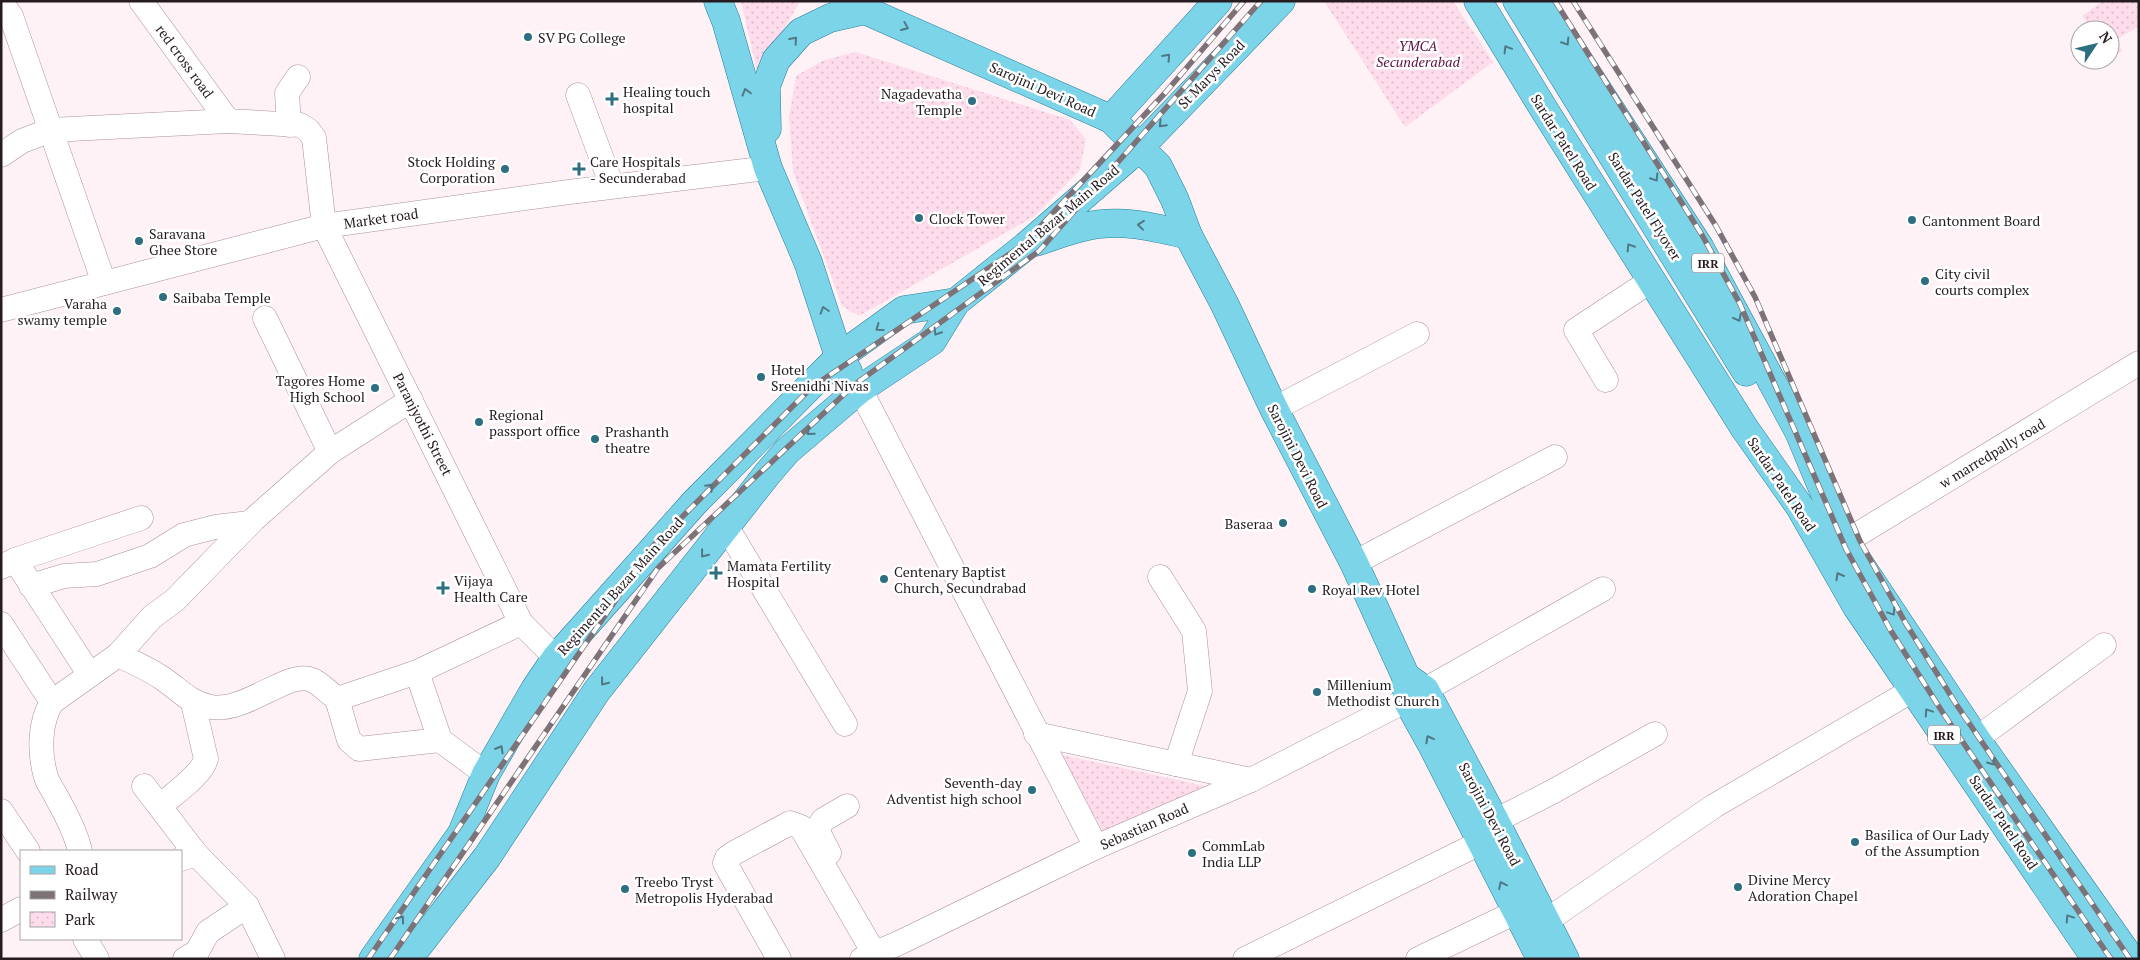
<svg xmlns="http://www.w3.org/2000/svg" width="2140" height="960" font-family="'PT Serif',serif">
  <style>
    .park { fill: url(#park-dots) }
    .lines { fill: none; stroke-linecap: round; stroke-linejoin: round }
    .minor-casing { stroke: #ab8f9d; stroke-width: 25 }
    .major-casing { stroke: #258199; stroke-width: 29 }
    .minor { stroke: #fff; stroke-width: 24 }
    .major { stroke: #7cd4e9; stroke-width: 28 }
    .rail-casing { stroke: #7c7277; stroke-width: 5.5 }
    .rail { stroke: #fff; stroke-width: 4; stroke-dasharray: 11; stroke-linecap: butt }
    .oneway { stroke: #507884 }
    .poi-dot { fill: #2c6f81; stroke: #fff; stroke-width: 2 }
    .labels { text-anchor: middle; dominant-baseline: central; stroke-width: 5; stroke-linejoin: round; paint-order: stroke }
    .shield { fill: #fff; stroke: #665f63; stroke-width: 1 }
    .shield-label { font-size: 12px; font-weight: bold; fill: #251b20 }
    .poi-label { font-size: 14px; fill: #251b20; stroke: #fff; text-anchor: start }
    .park-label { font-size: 14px; font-style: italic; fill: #600e42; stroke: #fff }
    .street-label { font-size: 14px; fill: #251b20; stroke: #fff }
  </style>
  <defs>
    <pattern id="park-dots" width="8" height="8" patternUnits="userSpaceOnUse" patternTransform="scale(1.25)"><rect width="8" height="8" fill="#fedcec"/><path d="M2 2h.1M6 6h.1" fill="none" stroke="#dabcca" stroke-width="1.8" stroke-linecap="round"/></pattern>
  </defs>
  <rect width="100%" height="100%" fill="#fef2f7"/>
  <g class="park">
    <polygon points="741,1 800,1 758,75"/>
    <polygon points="1324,1 1453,1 1493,62 1405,127"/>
    <polygon points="2103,1 2139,1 2139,26 2116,40 2122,51 2112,58 2110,55 2110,30 2092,30 2082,16"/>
    <polygon points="856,52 1070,120 1086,139 1080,170 1035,216 859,316 842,306 793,172 789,117 796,76 824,60"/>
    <polygon points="1062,755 1206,786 1103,832"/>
  </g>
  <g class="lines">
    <g class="minor-casing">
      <g id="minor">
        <polyline points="141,1 228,121"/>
        <polyline points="1,2 11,16 104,283"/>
        <polyline points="578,95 612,186"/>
        <polyline points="289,125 287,93 298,77"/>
        <polyline points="1,155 22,141 51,130 228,121 300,125 308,130 314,138 324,226 521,623 556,658"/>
        <polyline points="1,310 324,226 569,192 768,168"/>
        <polyline points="265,318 330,452"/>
        <polyline points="1606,380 1576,330 1652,280"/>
        <polyline points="860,389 1096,847"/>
        <polyline points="1274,409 1417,334"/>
        <polyline points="726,526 845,724"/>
        <polyline points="1845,542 2139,363"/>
        <polyline points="15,560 141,518"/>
        <polyline points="1354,563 1555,457"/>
        <polyline points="1,567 15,560 90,675"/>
        <polyline points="1160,577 1194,631 1200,691 1176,764"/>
        <polyline points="31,586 64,576 97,574 150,556 184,535 215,527 250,523"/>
        <polyline points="1,624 52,702 118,655 152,617 175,600 254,519 330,452 411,400"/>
        <path d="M118,655c15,7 31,14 44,23 18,12 27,25 49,29 35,6 78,-38 101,-27 9,4 17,13 25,19"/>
        <polyline points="417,672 337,699 349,740 359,749 440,740"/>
        <path d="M52,702c-13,21 -13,51 -6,75 2,7 8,14 11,21 9,16 19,35 23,53"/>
        <polyline points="1036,734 1251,780"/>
        <polyline points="1976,739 2104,645"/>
        <polyline points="486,774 440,740 417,672 521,623"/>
        <polyline points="144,786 196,854"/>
        <path d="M160,806c12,-11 42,-31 46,-47l-13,-56"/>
        <polyline points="1,811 28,851"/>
        <polyline points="1495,821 1552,792 1655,734"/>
        <polyline points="829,853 817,830 823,820 847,806"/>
        <polyline points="181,859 196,854 247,906 273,959"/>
        <polyline points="1,920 21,909"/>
        <polyline points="1546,921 1714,806 1913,690"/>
        <polyline points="85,939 97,959"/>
        <polyline points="185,959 197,952 208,932 247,906"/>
        <polyline points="779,959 725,863 727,858 734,853 790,823 801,827 874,953"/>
        <polyline points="862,959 901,942 1096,847 1251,780 1407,700 1603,589"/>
        <polyline points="1245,959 1482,842"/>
        <polyline points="1418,959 1516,912"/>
      </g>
    </g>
    <g class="major-casing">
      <g id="major">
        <polyline points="718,1 726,21 768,168 808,262 839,357 848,371"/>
        <polyline points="844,1 1111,119 1158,166 1175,200 1188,235 1225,305 1274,409 1354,563 1406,677 1407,700 1433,747 1541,959"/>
        <polyline points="1478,1 1545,111 1745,429 1800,507 1857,607 2096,959"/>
        <polyline points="1517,1 1746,372"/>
        <polyline points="1540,1 1700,248 1799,432 1845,542 1976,739 2131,959"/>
        <polyline points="1111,119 1218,1"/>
        <polyline points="767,129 766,86 776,60 801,32 830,18 865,10"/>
        <path d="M1036,242c16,-5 32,-12 48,-15 36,-9 70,0 104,8"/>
        <polyline points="1406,677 1425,690 1495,821 1565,959"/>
        <polyline points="373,959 462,833 486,774 535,689 556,658 695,502 839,357 904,310 956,302"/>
        <polyline points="408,959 487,857 596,692 768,473 787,451 860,389 932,341 956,302 1026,246 1140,147 1281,1"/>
      </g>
    </g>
    <use href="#minor" class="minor"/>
    <use href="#major" class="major"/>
    <g class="rail-casing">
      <g id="rail">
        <polyline points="1555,1 1702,235 1740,304 1846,549 1891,631 1943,713 2111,959"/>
        <polyline points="1573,1 1716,226 1755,297 1860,541 1905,622 1956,704 2130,959"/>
        <polyline points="368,959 653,546 812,387 1023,245 1165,93 1244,1"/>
        <polyline points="390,959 658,568 854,385 1039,251 1261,1"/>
      </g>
    </g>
    <use href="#rail" class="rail"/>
  </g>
  <defs><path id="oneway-chevron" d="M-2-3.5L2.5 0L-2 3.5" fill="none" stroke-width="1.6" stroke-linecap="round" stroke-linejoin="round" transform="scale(1.25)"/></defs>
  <g class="oneway">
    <use href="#oneway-chevron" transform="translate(905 27) rotate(23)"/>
    <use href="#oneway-chevron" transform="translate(794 40) rotate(-48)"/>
    <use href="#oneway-chevron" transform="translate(1566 42) rotate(57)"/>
    <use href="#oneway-chevron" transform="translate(1507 49) rotate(-121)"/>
    <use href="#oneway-chevron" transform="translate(1167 57) rotate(-48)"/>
    <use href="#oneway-chevron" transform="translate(746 92) rotate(-106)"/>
    <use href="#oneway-chevron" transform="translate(1162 124) rotate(134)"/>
    <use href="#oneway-chevron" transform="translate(1655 178) rotate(57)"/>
    <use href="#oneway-chevron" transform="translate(1141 225) rotate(-174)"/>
    <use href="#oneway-chevron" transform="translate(1630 247) rotate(-123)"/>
    <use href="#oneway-chevron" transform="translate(824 310) rotate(-108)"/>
    <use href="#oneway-chevron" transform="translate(1738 318) rotate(62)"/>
    <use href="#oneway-chevron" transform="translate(879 328) rotate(144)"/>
    <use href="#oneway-chevron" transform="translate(937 332) rotate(122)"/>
    <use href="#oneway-chevron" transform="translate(810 432) rotate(140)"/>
    <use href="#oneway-chevron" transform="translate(710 487) rotate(-45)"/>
    <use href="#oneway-chevron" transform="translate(704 554) rotate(128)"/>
    <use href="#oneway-chevron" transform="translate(1839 576) rotate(-120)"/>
    <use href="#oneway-chevron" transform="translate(1892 612) rotate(56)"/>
    <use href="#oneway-chevron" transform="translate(604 682) rotate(128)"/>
    <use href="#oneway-chevron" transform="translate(1928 712) rotate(-124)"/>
    <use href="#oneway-chevron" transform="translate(1429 739) rotate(-119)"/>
    <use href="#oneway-chevron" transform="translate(500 749) rotate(-60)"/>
    <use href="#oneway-chevron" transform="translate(1992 762) rotate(55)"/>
    <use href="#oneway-chevron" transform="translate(1502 885) rotate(-116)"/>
    <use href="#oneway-chevron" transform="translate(2069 918) rotate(-124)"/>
    <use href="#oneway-chevron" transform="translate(401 919) rotate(-54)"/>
  </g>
  <g class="poi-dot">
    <circle cx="528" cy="37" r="5"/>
    <path d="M609.5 91.5h5v5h5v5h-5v5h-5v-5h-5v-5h5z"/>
    <circle cx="972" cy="101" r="5"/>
    <circle cx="505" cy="169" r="5"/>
    <path d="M576.5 161.5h5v5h5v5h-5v5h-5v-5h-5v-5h5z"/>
    <circle cx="919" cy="218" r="5"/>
    <circle cx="1912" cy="220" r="5"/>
    <circle cx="139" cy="241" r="5"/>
    <circle cx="1925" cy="281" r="5"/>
    <circle cx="163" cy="297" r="5"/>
    <circle cx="117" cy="311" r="5"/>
    <circle cx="761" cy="377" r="5"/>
    <circle cx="375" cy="388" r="5"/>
    <circle cx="479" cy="422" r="5"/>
    <circle cx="595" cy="439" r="5"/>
    <circle cx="1283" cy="523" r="5"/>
    <path d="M713.5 565.5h5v5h5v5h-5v5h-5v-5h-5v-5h5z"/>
    <circle cx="884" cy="579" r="5"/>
    <path d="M440.5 580.5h5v5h5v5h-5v5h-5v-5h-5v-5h5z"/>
    <circle cx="1312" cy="589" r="5"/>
    <circle cx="1317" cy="692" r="5"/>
    <circle cx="1032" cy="790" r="5"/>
    <circle cx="1855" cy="842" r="5"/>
    <circle cx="1192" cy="853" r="5"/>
    <circle cx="1738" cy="887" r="5"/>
    <circle cx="625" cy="889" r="5"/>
  </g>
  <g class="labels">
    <g class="shield">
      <rect x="1692" y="253.5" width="32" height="19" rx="4"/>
      <rect x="1928" y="725.5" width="32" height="19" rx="4"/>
    </g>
    <g class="shield-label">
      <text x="1708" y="263">IRR</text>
      <text x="1944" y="735">IRR</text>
    </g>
    <g class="poi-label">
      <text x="538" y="37">SV PG College</text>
      <text x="623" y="91">Healing touch<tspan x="623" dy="16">hospital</tspan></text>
      <text x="962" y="93" text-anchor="end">Nagadevatha<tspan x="962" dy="16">Temple</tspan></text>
      <text x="495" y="161" text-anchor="end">Stock Holding<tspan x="495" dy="16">Corporation</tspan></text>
      <text x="590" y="161">Care Hospitals<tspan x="590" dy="16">- Secunderabad</tspan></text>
      <text x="929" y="218">Clock Tower</text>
      <text x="1922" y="220">Cantonment Board</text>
      <text x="149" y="233">Saravana<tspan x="149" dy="16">Ghee Store</tspan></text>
      <text x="1935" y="273">City civil<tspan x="1935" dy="16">courts complex</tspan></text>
      <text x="173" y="297">Saibaba Temple</text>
      <text x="107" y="303" text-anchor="end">Varaha<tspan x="107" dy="16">swamy temple</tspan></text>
      <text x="771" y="369">Hotel<tspan x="771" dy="16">Sreenidhi Nivas</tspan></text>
      <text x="365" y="380" text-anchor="end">Tagores Home<tspan x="365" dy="16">High School</tspan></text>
      <text x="489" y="414">Regional<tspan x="489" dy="16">passport office</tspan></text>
      <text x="605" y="431">Prashanth<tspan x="605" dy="16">theatre</tspan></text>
      <text x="1273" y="523" text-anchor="end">Baseraa</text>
      <text x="727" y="565">Mamata Fertility<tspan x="727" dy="16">Hospital</tspan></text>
      <text x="894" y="571">Centenary Baptist<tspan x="894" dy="16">Church, Secundrabad</tspan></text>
      <text x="454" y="580">Vijaya<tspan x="454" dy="16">Health Care</tspan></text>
      <text x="1322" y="589">Royal Rev Hotel</text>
      <text x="1327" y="684">Millenium<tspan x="1327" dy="16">Methodist Church</tspan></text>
      <text x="1022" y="782" text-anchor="end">Seventh-day<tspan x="1022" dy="16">Adventist high school</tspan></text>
      <text x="1865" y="834">Basilica of Our Lady<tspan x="1865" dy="16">of the Assumption</tspan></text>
      <text x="1202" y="845">CommLab<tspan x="1202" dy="16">India LLP</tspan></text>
      <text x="1748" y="879">Divine Mercy<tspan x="1748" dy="16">Adoration Chapel</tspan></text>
      <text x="635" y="881">Treebo Tryst<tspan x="635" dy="16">Metropolis Hyderabad</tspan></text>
    </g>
    <g class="park-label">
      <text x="1418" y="45">YMCA<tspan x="1418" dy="16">Secunderabad</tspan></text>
    </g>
    <g class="street-label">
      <text transform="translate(185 61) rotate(54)">red cross road</text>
      <text transform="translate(1211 74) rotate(-46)">St Marys Road</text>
      <text transform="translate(1043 89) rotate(24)">Sarojini Devi Road</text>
      <text transform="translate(1564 142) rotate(58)">Sardar Patel Road</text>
      <text transform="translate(1645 206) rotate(58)">Sardar Patel Flyover</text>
      <text transform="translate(381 218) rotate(-8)">Market road</text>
      <text transform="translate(1048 225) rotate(-40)">Regimental Bazar Main Road</text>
      <text transform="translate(423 424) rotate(63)">Paranjyothi Street</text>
      <text transform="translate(1992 453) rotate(-31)">w marredpally road</text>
      <text transform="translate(1298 456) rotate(63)">Sarojini Devi Road</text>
      <text transform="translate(1782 484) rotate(56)">Sardar Patel Road</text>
      <text transform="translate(620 586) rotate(-48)">Regimental Bazar Main Road</text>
      <text transform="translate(1490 814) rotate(62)">Sarojini Devi Road</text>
      <text transform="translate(2004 822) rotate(56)">Sardar Patel Road</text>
      <text transform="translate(1144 826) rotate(-24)">Sebastian Road</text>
    </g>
  </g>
  <rect width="2140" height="960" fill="none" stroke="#251b20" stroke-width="5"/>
  <rect x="20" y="850" width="162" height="90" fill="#ffffff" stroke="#a8a4a6"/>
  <rect x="30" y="866" width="25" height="8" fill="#7cd4e9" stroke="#a8a4a6"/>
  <text x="65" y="875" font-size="15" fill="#251b20">Road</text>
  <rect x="30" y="891" width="25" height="8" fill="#7c7277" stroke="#a8a4a6"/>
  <text x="65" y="900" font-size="15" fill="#251b20">Railway</text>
  <rect x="30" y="912" width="25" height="15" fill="url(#park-dots)" stroke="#a8a4a6"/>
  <text x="65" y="925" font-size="15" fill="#251b20">Park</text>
  <g transform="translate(2095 45) rotate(55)"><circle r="24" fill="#ffffff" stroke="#a8a4a6"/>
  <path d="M0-4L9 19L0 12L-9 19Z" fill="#2c6f81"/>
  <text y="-8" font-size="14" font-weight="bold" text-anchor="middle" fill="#251b20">N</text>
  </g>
</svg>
